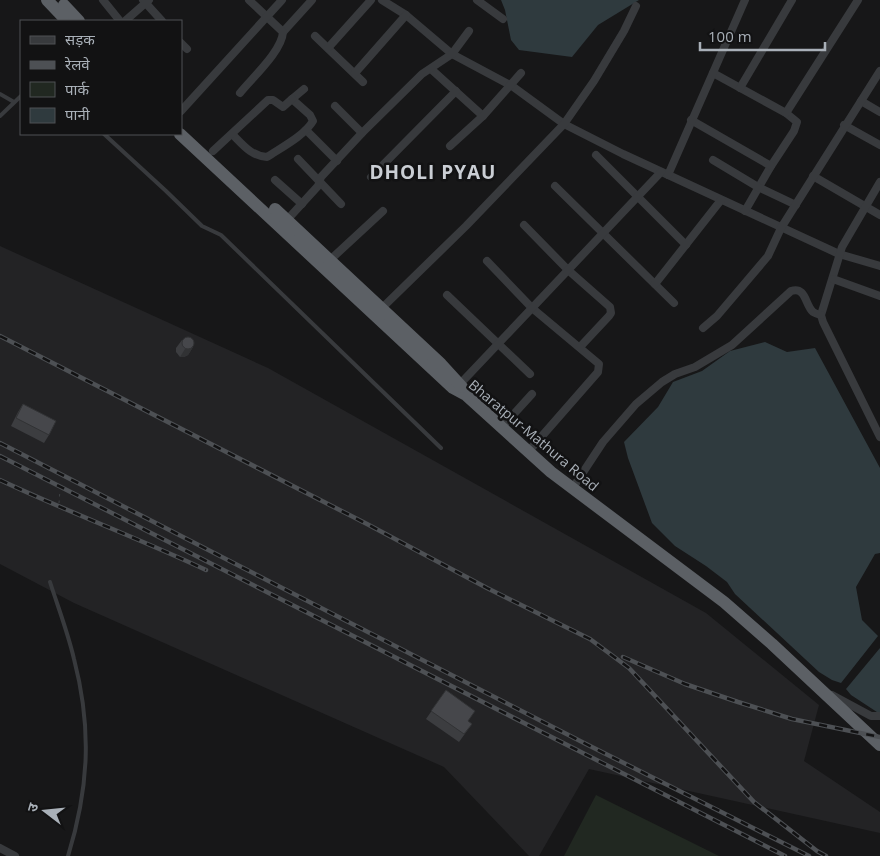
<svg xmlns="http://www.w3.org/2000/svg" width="880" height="856" font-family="'Open Sans','Noto Sans Devanagari',sans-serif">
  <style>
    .built { fill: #232325 }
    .green { fill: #212821 }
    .water { fill: #2f3a3e }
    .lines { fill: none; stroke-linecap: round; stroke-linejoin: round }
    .path { stroke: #3e4144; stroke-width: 1; stroke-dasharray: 2.5 4; stroke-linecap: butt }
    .service { stroke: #383a3d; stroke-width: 4 }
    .minor { stroke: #383a3d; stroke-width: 8 }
    .trunk { stroke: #5c6065; stroke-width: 12 }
    .rail-casing { stroke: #4d5054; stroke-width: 4.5 }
    .rail { stroke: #121213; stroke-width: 2.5; stroke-dasharray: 8; stroke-linecap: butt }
    .wall { fill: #3c3d40 }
    .shaded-wall { fill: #313234 }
    .building { fill: #46474b; stroke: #313234 }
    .labels { text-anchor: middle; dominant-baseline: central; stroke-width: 5; stroke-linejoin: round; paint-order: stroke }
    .street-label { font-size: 14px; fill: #a9b0b8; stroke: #121213 }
    .district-label { font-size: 19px; font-weight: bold; letter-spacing: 1px; fill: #caced4; stroke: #121213 }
  </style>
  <rect width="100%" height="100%" fill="#171718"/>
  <polygon class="built" points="0,246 268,368 706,613 819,705 804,761 880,812 880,833 589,769 539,856 529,856 444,767 74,603 0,564"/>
  <polygon class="green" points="596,795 719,856 564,856"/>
  <g class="water">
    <polygon points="501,0 639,0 598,25 572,57 519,50 511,40 505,10"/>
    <polygon points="765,342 787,352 815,348 880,468 880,553 875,554 856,587 862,620 878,636 841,683 832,680 819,672 735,594 727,582 706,566 675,546 652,523 628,458 624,442 658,407 673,382 702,371 730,351"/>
    <polygon points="880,648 880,714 851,695 846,689"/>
  </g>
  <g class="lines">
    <polyline class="path" points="59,503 60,490"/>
    <g class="service">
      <polyline points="0,94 14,102"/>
      <polyline points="0,116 21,96"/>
      <polyline points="104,134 166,191 202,226 221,235 441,448"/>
      <path d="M50,582c8,25 18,51 24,77 18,69 15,129 -6,197"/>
    </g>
    <g class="minor">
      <polyline points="103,0 120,21"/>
      <polyline points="143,0 162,21"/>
      <polyline points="382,0 406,15 452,54 512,86 564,124 623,154 839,254 880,266"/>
      <polyline points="477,0 503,19"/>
      <polyline points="125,21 149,0"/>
      <polyline points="283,32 312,0"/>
      <polyline points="315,36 363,82"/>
      <polyline points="181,43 187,49"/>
      <polyline points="328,48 371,0"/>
      <polyline points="431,69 483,116"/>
      <polyline points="355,73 406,15"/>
      <polyline points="713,73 786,113 797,122 794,131 771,166 745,211"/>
      <polyline points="740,88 792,0"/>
      <path d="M240,93c12,-15 42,-42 43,-61l-34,-32"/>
      <polyline points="861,101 880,112"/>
      <polyline points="335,106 362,133"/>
      <polyline points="181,111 282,0"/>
      <polyline points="786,113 858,0"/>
      <polyline points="691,120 771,166"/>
      <polyline points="844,125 880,145"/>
      <polyline points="306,130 337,161"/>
      <path d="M232,134c11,11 19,22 35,23 15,-10 37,-21 46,-36l-3,-6 -18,-16 12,-10"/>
      <polyline points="450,146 483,116 521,73"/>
      <polyline points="213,151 268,100 273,100 283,107 292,99"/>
      <polyline points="596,155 686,245"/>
      <polyline points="298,159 341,204"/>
      <polyline points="713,160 758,187 796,205"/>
      <polyline points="668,175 745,0"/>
      <polyline points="813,176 880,215"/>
      <polyline points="371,177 456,91"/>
      <polyline points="275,180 302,204"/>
      <polyline points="880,182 842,247 821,315 823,322 880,437"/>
      <polyline points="555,186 674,303"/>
      <polyline points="287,220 318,186 321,177 362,133 422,74 452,54 469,31"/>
      <polyline points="524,225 568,270 610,307 611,313 609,316 580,347"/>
      <polyline points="330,260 383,211"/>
      <polyline points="487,261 532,308 599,364 598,372 528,452"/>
      <polyline points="833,279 880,296"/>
      <polyline points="655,284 721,200"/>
      <polyline points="447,295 530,374"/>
      <polyline points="382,308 466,226 564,124 594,81 624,31 636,6"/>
      <polyline points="703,328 717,316 768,256 781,228 880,71"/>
      <polyline points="460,384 661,172"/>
      <polyline points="501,428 532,394"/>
      <path d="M572,489l31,-47 33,-38 26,-22 13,-8 20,-7 37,-22 59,-54c15,-5 14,14 22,21 2,1 6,3 8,3"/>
      <polyline points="832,695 871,716 880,716"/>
      <polyline points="0,848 15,856"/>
    </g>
    <g class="trunk">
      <polyline points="47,0 67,21"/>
      <polyline points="64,5 79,21"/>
      <polyline points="180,134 453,388 466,395 551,472 724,602 772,644 880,745"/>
      <polyline points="275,209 441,364 462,387"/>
    </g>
    <g class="rail-casing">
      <g id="rail">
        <polyline points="0,336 367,524 487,588 590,639 629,668 754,802 817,851 826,856"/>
        <polyline points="0,443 586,744 809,856"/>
        <polyline points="0,456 785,856"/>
        <path d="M0,480c68,32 138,58 206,90"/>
        <polyline points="623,657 685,684 738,702 792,719 880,737"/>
      </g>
    </g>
    <use href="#rail" class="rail"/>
  </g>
  <g class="wall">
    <polygon points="182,340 193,347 188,355 184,357 180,357 176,352 176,348"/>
    <polygon points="23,404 49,435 44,443 11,426 18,412"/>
    <polygon points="446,690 468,721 472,724 459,742 426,719"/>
  </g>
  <polygon class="shaded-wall" points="193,347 188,355 184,357 180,357 185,349"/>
  <g class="building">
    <circle cx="188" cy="343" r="6"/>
    <polygon points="23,404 56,421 49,435 16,418"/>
    <polygon points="446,690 475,711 468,721 472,724 464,734 431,711"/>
  </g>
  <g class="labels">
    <g class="street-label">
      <text transform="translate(534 435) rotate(40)">Bharatpur-Mathura Road</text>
    </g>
    <g class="district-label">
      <text x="433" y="172">DHOLI PYAU</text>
    </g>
  </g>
  <rect x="20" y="20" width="162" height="115" fill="#121213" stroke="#4e5155"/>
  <rect x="30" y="36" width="25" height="8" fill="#383a3d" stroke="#4e5155"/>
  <text x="65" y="45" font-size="15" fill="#a9b0b8">सड़क</text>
  <rect x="30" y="61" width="25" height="8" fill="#4d5054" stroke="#4e5155"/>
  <text x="65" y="70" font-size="15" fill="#a9b0b8">रेलवे</text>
  <rect x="30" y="82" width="25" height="15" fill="#212821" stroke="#4e5155"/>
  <text x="65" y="95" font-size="15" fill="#a9b0b8">पार्क</text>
  <rect x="30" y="108" width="25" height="15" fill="#2f3a3e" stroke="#4e5155"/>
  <text x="65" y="120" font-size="15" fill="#a9b0b8">पानी</text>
  <g transform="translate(45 811) rotate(286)" stroke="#121213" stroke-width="4" paint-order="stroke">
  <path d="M0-4L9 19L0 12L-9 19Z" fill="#a9b0b8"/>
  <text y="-8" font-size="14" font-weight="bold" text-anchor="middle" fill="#a9b0b8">उ</text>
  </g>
  <path d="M700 42v8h125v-8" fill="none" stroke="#a9b0b8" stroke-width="2.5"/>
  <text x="708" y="42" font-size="15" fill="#a9b0b8" stroke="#121213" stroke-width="4" paint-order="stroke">100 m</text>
</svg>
